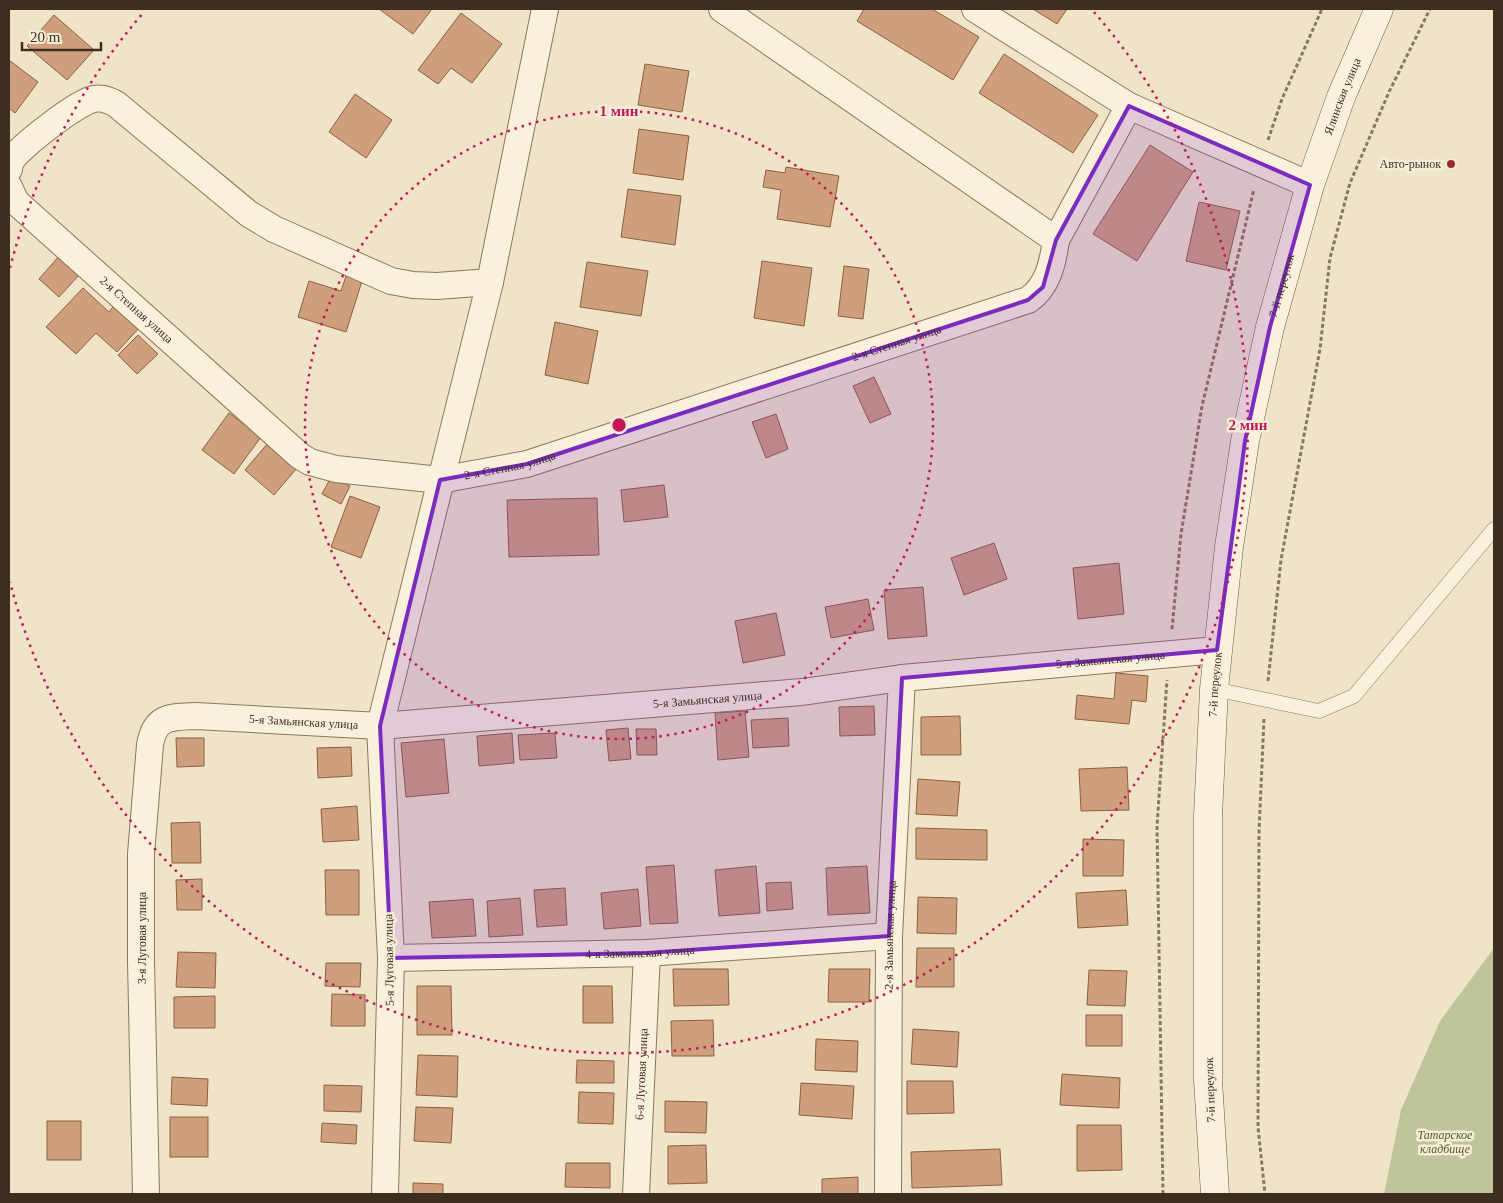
<svg xmlns="http://www.w3.org/2000/svg" width="1503" height="1203" font-family="Georgia,serif">
  <style>
    .cemetery { fill: #bfc49a }
    .building { fill: #cf9f7d; stroke: #8d5f41 }
    .lines { fill: none; stroke-linecap: round; stroke-linejoin: round }
    .lane-casing { stroke: #8d765c; stroke-width: 15 }
    .street-casing { stroke: #8d765c; stroke-width: 28 }
    .secondary-casing { stroke: #6f573f; stroke-width: 29 }
    .path { stroke: #8d765c; stroke-width: 3; stroke-dasharray: 4 2.5; stroke-linecap: butt }
    .lane { stroke: #faf1dc; stroke-width: 14 }
    .street { stroke: #faf1dc; stroke-width: 26 }
    .secondary { stroke: #faf1dc; stroke-width: 28 }
    .marked { fill: #7b2cbf; fill-opacity: 0.2; stroke: #7b2cbf; stroke-width: 4; stroke-linejoin: round }
    .ring { fill: none; stroke: #c2185b; stroke-width: 2.5; stroke-dasharray: 2.5 5 }
    .poi-dot { fill: #9e2a2b; stroke: #f7eed8; stroke-width: 2 }
    .labels { text-anchor: middle; dominant-baseline: central; stroke-width: 5; stroke-linejoin: round; paint-order: stroke }
    .street-label { font-size: 12px; fill: #3d2e20; stroke: #f7eed8 }
    .poi-label { font-size: 12px; fill: #3d2e20; stroke: #f7eed8; text-anchor: end }
    .park-label { font-size: 12px; font-style: italic; fill: #4d5a26; stroke: #f7eed8 }
    .centre { fill: #c2185b; stroke: #f7eed8; stroke-width: 2.5 }
    .ring-label { font-size: 15px; text-anchor: middle; font-weight: bold; fill: #c2185b; stroke: #f7eed8; stroke-width: 5; stroke-linejoin: round; paint-order: stroke }
  </style>
  <rect width="100%" height="100%" fill="#f0e4c8"/>
  <polygon class="cemetery" points="1494,948 1494,1194 1384,1194 1401,1110 1440,1021"/>
  <g class="building">
    <polygon points="379,9 432,9 413,34"/>
    <polygon points="864,9 932,9 979,37 953,80 857,21"/>
    <polygon points="1033,9 1067,9 1057,24"/>
    <polygon points="461,13 502,44 472,83 451,68 438,84 418,70"/>
    <polygon points="54,15 94,50 67,80 27,46"/>
    <polygon points="1004,54 1098,115 1073,153 979,93"/>
    <polygon points="9,60 38,82 15,113 9,108"/>
    <polygon points="645,64 689,71 682,112 638,105"/>
    <polygon points="355,94 392,120 366,158 329,132"/>
    <polygon points="639,129 689,136 683,180 633,173"/>
    <polygon points="1150,145 1193,172 1137,261 1093,234"/>
    <polygon points="786,167 839,176 830,227 777,219 781,190 763,187 766,170 785,173"/>
    <polygon points="628,189 681,196 675,245 621,237"/>
    <polygon points="1199,202 1240,211 1226,270 1186,261"/>
    <polygon points="59,256 79,275 59,297 39,279"/>
    <polygon points="762,261 812,268 804,326 754,318"/>
    <polygon points="587,262 648,271 641,316 580,307"/>
    <polygon points="844,266 869,269 863,319 838,316"/>
    <polygon points="347,273 363,278 346,332 298,317 309,281 341,291"/>
    <polygon points="83,288 109,312 115,304 140,327 117,352 96,333 76,354 46,327"/>
    <polygon points="555,322 598,331 588,384 545,375"/>
    <polygon points="138,335 158,354 137,374 118,355"/>
    <polygon points="874,377 891,414 870,423 853,386"/>
    <polygon points="229,413 261,437 234,474 202,450"/>
    <polygon points="776,414 788,449 766,458 752,422"/>
    <polygon points="268,443 297,468 274,495 245,470"/>
    <polygon points="331,477 350,486 341,504 322,494"/>
    <polygon points="664,485 668,517 624,522 621,490"/>
    <polygon points="350,496 380,507 361,558 331,547"/>
    <polygon points="597,498 599,555 509,557 507,500"/>
    <polygon points="994,543 1007,579 964,595 951,558"/>
    <polygon points="1119,563 1124,614 1078,619 1073,568"/>
    <polygon points="923,587 927,636 888,639 884,590"/>
    <polygon points="868,599 874,630 831,638 825,607"/>
    <polygon points="776,613 785,655 743,663 735,621"/>
    <polygon points="1116,673 1148,676 1146,702 1132,700 1129,724 1075,719 1077,695 1114,699"/>
    <polygon points="874,706 875,735 840,736 839,707"/>
    <polygon points="745,711 749,757 718,760 715,713"/>
    <polygon points="960,716 961,755 921,755 921,717"/>
    <polygon points="788,718 789,746 753,748 751,720"/>
    <polygon points="628,728 631,759 609,761 606,730"/>
    <polygon points="636,729 656,729 657,755 637,755"/>
    <polygon points="512,733 514,763 479,766 477,736"/>
    <polygon points="555,733 557,758 520,760 518,735"/>
    <polygon points="176,738 204,738 204,766 177,767"/>
    <polygon points="444,739 449,793 406,797 401,743"/>
    <polygon points="351,747 352,776 318,778 317,748"/>
    <polygon points="1127,767 1129,810 1081,811 1079,769"/>
    <polygon points="918,779 960,782 957,816 916,814"/>
    <polygon points="357,806 359,840 323,842 321,809"/>
    <polygon points="200,822 201,863 172,863 171,823"/>
    <polygon points="916,828 987,830 987,860 916,859"/>
    <polygon points="1083,839 1124,840 1123,876 1083,876"/>
    <polygon points="674,865 678,923 650,924 646,867"/>
    <polygon points="756,866 760,913 719,916 715,870"/>
    <polygon points="867,866 870,913 828,915 826,868"/>
    <polygon points="325,870 359,870 359,915 326,915"/>
    <polygon points="202,879 202,910 177,910 176,880"/>
    <polygon points="791,882 793,909 767,911 766,883"/>
    <polygon points="565,888 567,925 537,927 534,890"/>
    <polygon points="638,889 641,926 604,929 601,893"/>
    <polygon points="1126,890 1128,925 1078,928 1076,893"/>
    <polygon points="918,897 957,898 956,934 917,933"/>
    <polygon points="520,898 523,935 489,937 487,901"/>
    <polygon points="473,899 476,936 432,938 429,902"/>
    <polygon points="917,948 954,948 954,987 916,987"/>
    <polygon points="178,952 216,953 215,988 176,987"/>
    <polygon points="326,963 361,963 360,987 325,986"/>
    <polygon points="673,969 728,969 729,1005 674,1006"/>
    <polygon points="829,969 870,969 869,1002 828,1002"/>
    <polygon points="1089,970 1127,971 1125,1006 1087,1005"/>
    <polygon points="417,986 451,986 452,1035 417,1035"/>
    <polygon points="583,986 612,986 613,1023 583,1023"/>
    <polygon points="332,994 365,995 365,1026 331,1026"/>
    <polygon points="215,996 215,1028 174,1028 174,997"/>
    <rect x="1086" y="1015" width="36" height="31"/>
    <polygon points="713,1020 714,1056 672,1056 671,1021"/>
    <polygon points="913,1029 959,1032 957,1067 911,1064"/>
    <polygon points="816,1039 858,1041 857,1072 815,1070"/>
    <polygon points="418,1055 458,1056 457,1097 416,1095"/>
    <polygon points="577,1060 614,1061 614,1083 576,1083"/>
    <polygon points="1062,1074 1120,1078 1119,1108 1060,1105"/>
    <polygon points="172,1077 208,1079 207,1106 171,1104"/>
    <polygon points="907,1081 953,1081 954,1113 907,1114"/>
    <polygon points="801,1083 854,1086 852,1119 799,1115"/>
    <polygon points="324,1085 362,1086 361,1112 324,1111"/>
    <polygon points="579,1092 614,1093 613,1124 578,1123"/>
    <polygon points="665,1101 707,1102 706,1133 665,1132"/>
    <polygon points="416,1107 453,1108 451,1143 414,1141"/>
    <rect x="170" y="1117" width="38" height="40"/>
    <rect x="47" y="1121" width="34" height="39"/>
    <polygon points="322,1123 357,1125 356,1144 321,1142"/>
    <polygon points="1077,1125 1121,1125 1122,1170 1077,1171"/>
    <polygon points="706,1145 707,1183 668,1184 668,1146"/>
    <polygon points="1000,1149 1002,1185 912,1188 911,1152"/>
    <polygon points="566,1163 610,1163 610,1188 565,1187"/>
    <polygon points="858,1177 858,1194 822,1194 822,1179"/>
    <polygon points="413,1183 443,1184 443,1194 413,1194"/>
  </g>
  <g class="lines">
    <g class="lane-casing">
      <polyline id="lane" points="1214,689 1319,711 1354,696 1494,529"/>
    </g>
    <g class="street-casing">
      <g id="street">
        <polyline points="722,9 1056,240 1129,106"/>
        <polyline points="975,9 1129,106 1310,185"/>
        <path d="M9,169c0,-3 1,-5 2,-8 7,-13 68,-60 83,-62 8,-2 15,1 22,5l133,110 25,15 117,52 22,4 24,1 53,-4"/>
        <path id="s1" d="M9,187l7,15 284,254 10,6 26,7 104,11 87,-16 501,-164c20,-13 25,-38 28,-60"/>
        <path id="s2" d="M391,958l256,-5 242,-17"/>
        <path id="s3" d="M146,1194l-5,-233v-107l9,-109c5,-30 22,-28 46,-29l184,10 422,-34 100,-14 315,-28"/>
        <polyline points="385,1194 391,958 380,726 490,282 545,9"/>
        <path id="s4" d="M636,1194l11,-241"/>
        <path id="s5" d="M888,1194l1,-258 13,-258"/>
      </g>
    </g>
    <g class="secondary-casing">
      <g id="secondary">
        <path id="s6" d="M1215,1194l-7,-114v-264l6,-127 15,-142 16,-106 25,-114 40,-142 31,-88 38,-88"/>
      </g>
    </g>
    <g class="path">
      <polyline points="1268,140 1282,99 1322,9"/>
      <polyline points="1172,629 1181,534 1202,406 1254,189"/>
      <polyline points="1268,681 1281,560 1320,349 1330,258 1350,183 1389,92 1430,9"/>
      <polyline points="1264,719 1259,832 1258,1127 1265,1194"/>
      <polyline points="1163,1194 1157,826 1167,680"/>
    </g>
    <use href="#lane" class="lane"/>
    <use href="#street" class="street"/>
    <use href="#secondary" class="secondary"/>
  </g>
  <path class="marked" d="M1129,106l181,79 -40,142 -25,114 -28,209 -315,28 -13,258 -242,17 -256,5 -11,-232 60,-246 87,-16 501,-164 15,-13 13,-47z"/>
  <g class="ring">
    <circle cx="619" cy="425" r="314"/>
    <path d="M10 268A629 629 0 0 1 144 12M1094 12A629 629 0 1 1 10 582"/>
  </g>
  <circle class="poi-dot" cx="1451" cy="164" r="5"/>
  <g class="labels">
    <g class="street-label">
      <text stroke="none"><textPath href="#s6" startOffset="1114">Ялинская улица</textPath></text>
      <text stroke="none"><textPath href="#s6" startOffset="915">7-й переулок</textPath></text>
      <text stroke="none"><textPath href="#s1" startOffset="178">2-я Степная улица</textPath></text>
      <text stroke="none"><textPath href="#s1" startOffset="1018">2-я Степная улица</textPath></text>
      <text stroke="none"><textPath href="#s1" startOffset="612">2-я Степная улица</textPath></text>
      <text stroke="none"><textPath href="#s3" startOffset="1429">5-я Замьянская улица</textPath></text>
      <text stroke="none"><textPath href="#s6" startOffset="510">7-й переулок</textPath></text>
      <text stroke="none"><textPath href="#s3" startOffset="1024">5-я Замьянская улица</textPath></text>
      <text stroke="none"><textPath href="#s3" startOffset="619">5-я Замьянская улица</textPath></text>
      <text stroke="none"><textPath href="#s5" startOffset="259">2-я Замьянская улица</textPath></text>
      <text transform="translate(142 938) rotate(-90)">3-я Луговая улица</text>
      <text stroke="none"><textPath href="#s2" startOffset="249">4-я Замьянская улица</textPath></text>
      <text transform="translate(389 960) rotate(-91)">5-я Луговая улица</text>
      <text stroke="none"><textPath href="#s4" startOffset="120">6-я Луговая улица</textPath></text>
      <text transform="translate(1210 1090) rotate(-92)">7-й переулок</text>
    </g>
    <g class="poi-label">
      <text x="1441" y="164">Авто-рынок</text>
    </g>
    <g class="park-label">
      <text x="1445" y="1135">Татарское<tspan x="1445" dy="14">кладбище</tspan></text>
    </g>
  </g>
  <circle cx="619" cy="425" r="8" class="centre"/>
  <g class="ring-label">
    <text x="619" y="116">1 мин</text>
    <text x="1248" y="430">2 мин</text>
  </g>
  <rect width="1503" height="1203" fill="none" stroke="#3d2e20" stroke-width="20"/>
  <path d="M22 42v8h79v-8" fill="none" stroke="#3d2e20" stroke-width="2.5"/>
  <text x="30" y="42" font-size="15" fill="#3d2e20" stroke="#f7eed8" stroke-width="4" paint-order="stroke">20 m</text>
</svg>
